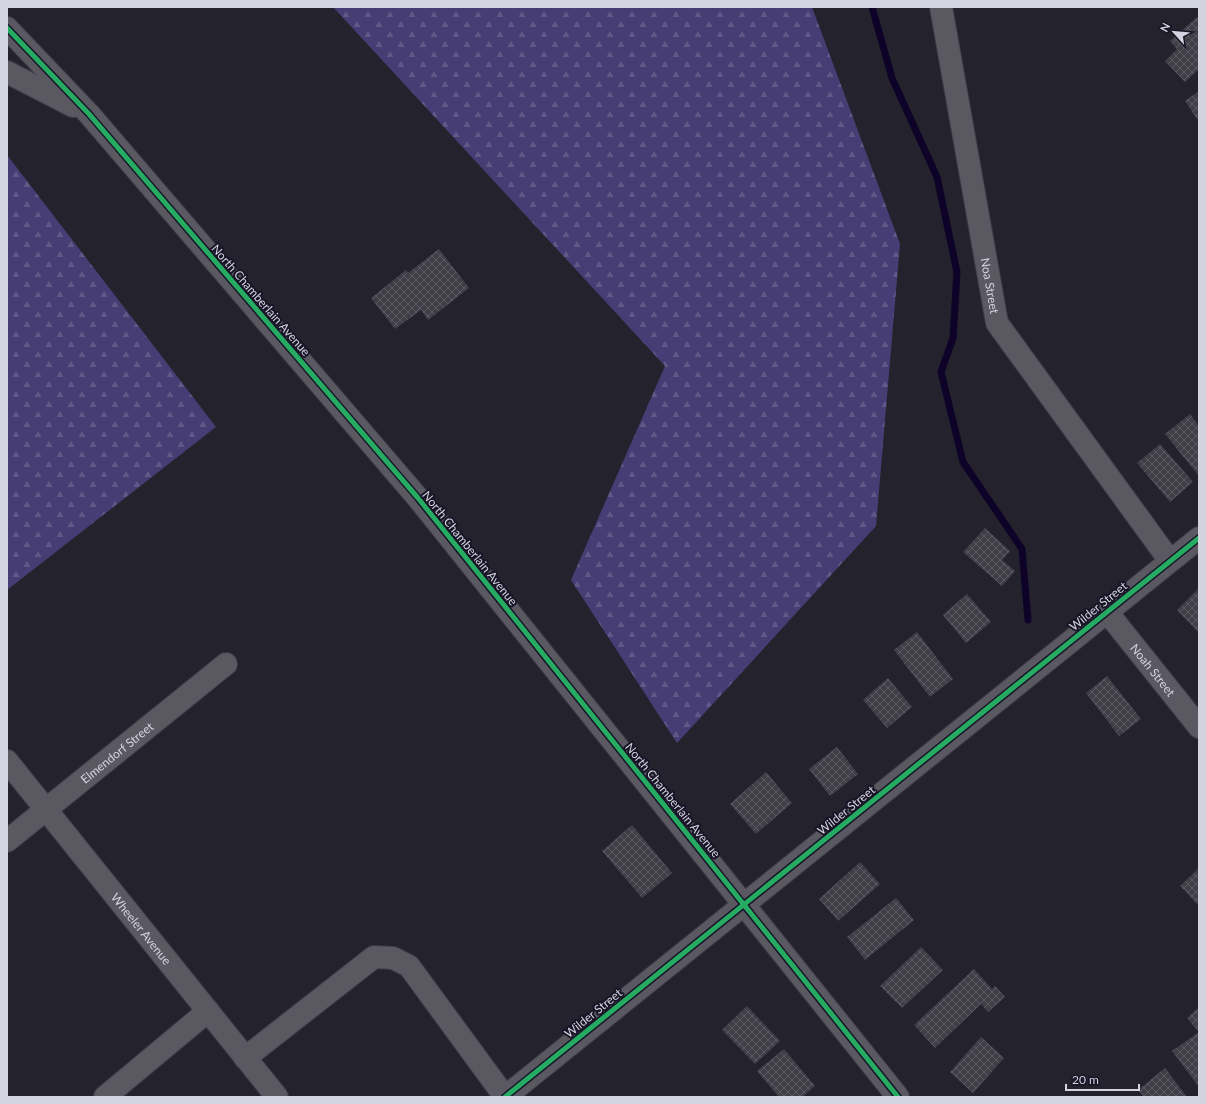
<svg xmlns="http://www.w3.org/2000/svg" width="1206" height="1104" font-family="Lato,sans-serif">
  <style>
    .forest { fill: url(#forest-firs) }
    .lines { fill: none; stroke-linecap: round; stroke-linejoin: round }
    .stream { stroke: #0d0328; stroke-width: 7 }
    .building { fill: url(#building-cross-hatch) }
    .minor-casing { stroke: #3e3c46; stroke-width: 24 }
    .minor { stroke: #5a5962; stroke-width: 22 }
    .cycleway-casing { stroke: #181527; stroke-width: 8 }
    .cycleway { stroke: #26ab63; stroke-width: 5 }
    .labels { text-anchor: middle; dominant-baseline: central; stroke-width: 4; stroke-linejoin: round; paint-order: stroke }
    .street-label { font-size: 12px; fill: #d4d3e0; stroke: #181527 }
  </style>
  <defs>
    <pattern id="forest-firs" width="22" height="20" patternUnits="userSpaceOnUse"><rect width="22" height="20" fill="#473d75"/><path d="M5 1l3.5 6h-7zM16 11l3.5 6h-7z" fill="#615888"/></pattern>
    <pattern id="building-cross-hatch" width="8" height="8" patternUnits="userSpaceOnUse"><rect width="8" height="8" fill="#403f48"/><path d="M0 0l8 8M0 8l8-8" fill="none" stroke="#5b5a62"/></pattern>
  </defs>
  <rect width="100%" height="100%" fill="#24222d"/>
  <g class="forest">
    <polygon points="333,7 812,7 900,244 876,526 677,743 571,580 665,366"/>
    <polygon points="7,155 216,427 7,590"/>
  </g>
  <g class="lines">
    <polyline class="stream" points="872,7 892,78 937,177 957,272 953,338 941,372 963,462 1022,549 1028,620"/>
  </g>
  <g class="building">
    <polygon points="1197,17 1199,20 1199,69 1185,82 1165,61 1177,49 1170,41"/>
    <polygon points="1199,91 1199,122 1185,101"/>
    <polygon points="439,249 469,288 428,320 421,310 395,329 371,298 406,270 408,273"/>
    <polygon points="1190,414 1199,426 1199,476 1165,434"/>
    <polygon points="1160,444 1193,482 1170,502 1137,463"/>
    <polygon points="985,528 1010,551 1002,560 1015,571 1002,586 963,552"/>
    <polygon points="1199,588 1199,633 1177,610"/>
    <polygon points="967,594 991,622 966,643 943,615"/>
    <polygon points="917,632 953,679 930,697 894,650"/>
    <polygon points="1107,676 1141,719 1119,736 1086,693"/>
    <polygon points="888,678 912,707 887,728 863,700"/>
    <polygon points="837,747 858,774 830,796 809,769"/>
    <polygon points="766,772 792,803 756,834 730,804"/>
    <polygon points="632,825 672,873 642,898 602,851"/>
    <polygon points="860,862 880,884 838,921 819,899"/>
    <polygon points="1199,868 1199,906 1180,886"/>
    <polygon points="896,898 914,920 865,960 847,937"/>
    <polygon points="921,947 943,970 902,1008 880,986"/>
    <polygon points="974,969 992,989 995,986 1005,997 988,1012 981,1004 935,1048 914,1025"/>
    <polygon points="747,1006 780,1041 755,1064 722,1030"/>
    <polygon points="1198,1008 1199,1009 1199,1087 1172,1051 1199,1032 1187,1018"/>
    <polygon points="981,1037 1004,1058 973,1093 950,1072"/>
    <polygon points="784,1049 815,1086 802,1097 779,1097 757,1071"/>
    <polygon points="1165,1068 1187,1097 1144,1097 1138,1090"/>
  </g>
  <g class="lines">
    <g class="minor-casing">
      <g id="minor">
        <path id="s1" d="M941,7l56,316 173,238"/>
        <polyline points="7,28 89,114 418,498 898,1097"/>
        <polyline points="7,72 73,106"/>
        <path id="s2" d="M1107,612l92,115"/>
        <path id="s3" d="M7,761l270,336"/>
        <path id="s4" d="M7,841l219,-177"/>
        <polyline points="245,1058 374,957 393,958 409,966 505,1097"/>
        <polyline points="105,1097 208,1011"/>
        <polyline points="505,1097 1199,538"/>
      </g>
    </g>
    <use href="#minor" class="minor"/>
    <g class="cycleway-casing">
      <g id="cycleway">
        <polyline points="7,28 89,114 418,498 898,1097"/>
        <polyline points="505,1097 1199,538"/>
      </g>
    </g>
    <use href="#cycleway" class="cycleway"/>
  </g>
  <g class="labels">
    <g class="street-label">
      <text stroke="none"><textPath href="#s1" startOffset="283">Noa Street</textPath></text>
      <text transform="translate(261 300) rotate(49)">North Chamberlain Avenue</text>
      <text transform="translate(470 548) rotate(51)">North Chamberlain Avenue</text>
      <text transform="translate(1098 606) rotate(-39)">Wilder Street</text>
      <text stroke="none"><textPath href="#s2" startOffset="74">Noah Street</textPath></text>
      <text stroke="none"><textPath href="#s4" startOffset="141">Elmendorf Street</textPath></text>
      <text transform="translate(673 800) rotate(51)">North Chamberlain Avenue</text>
      <text transform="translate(846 810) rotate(-39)">Wilder Street</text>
      <text stroke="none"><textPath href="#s3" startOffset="215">Wheeler Avenue</textPath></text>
      <text transform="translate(593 1013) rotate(-39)">Wilder Street</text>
    </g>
  </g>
  <rect width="1206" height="1104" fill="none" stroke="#d4d3e0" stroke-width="16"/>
  <g transform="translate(1174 32) rotate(297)" stroke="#181527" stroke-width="3" paint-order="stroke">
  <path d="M0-3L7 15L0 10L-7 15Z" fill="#d4d3e0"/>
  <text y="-6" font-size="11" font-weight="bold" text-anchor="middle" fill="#d4d3e0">N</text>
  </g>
  <path d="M1066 1084v6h73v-6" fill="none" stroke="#d4d3e0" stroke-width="2"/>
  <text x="1072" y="1084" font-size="12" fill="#d4d3e0" stroke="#181527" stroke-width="3" paint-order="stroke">20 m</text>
</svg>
